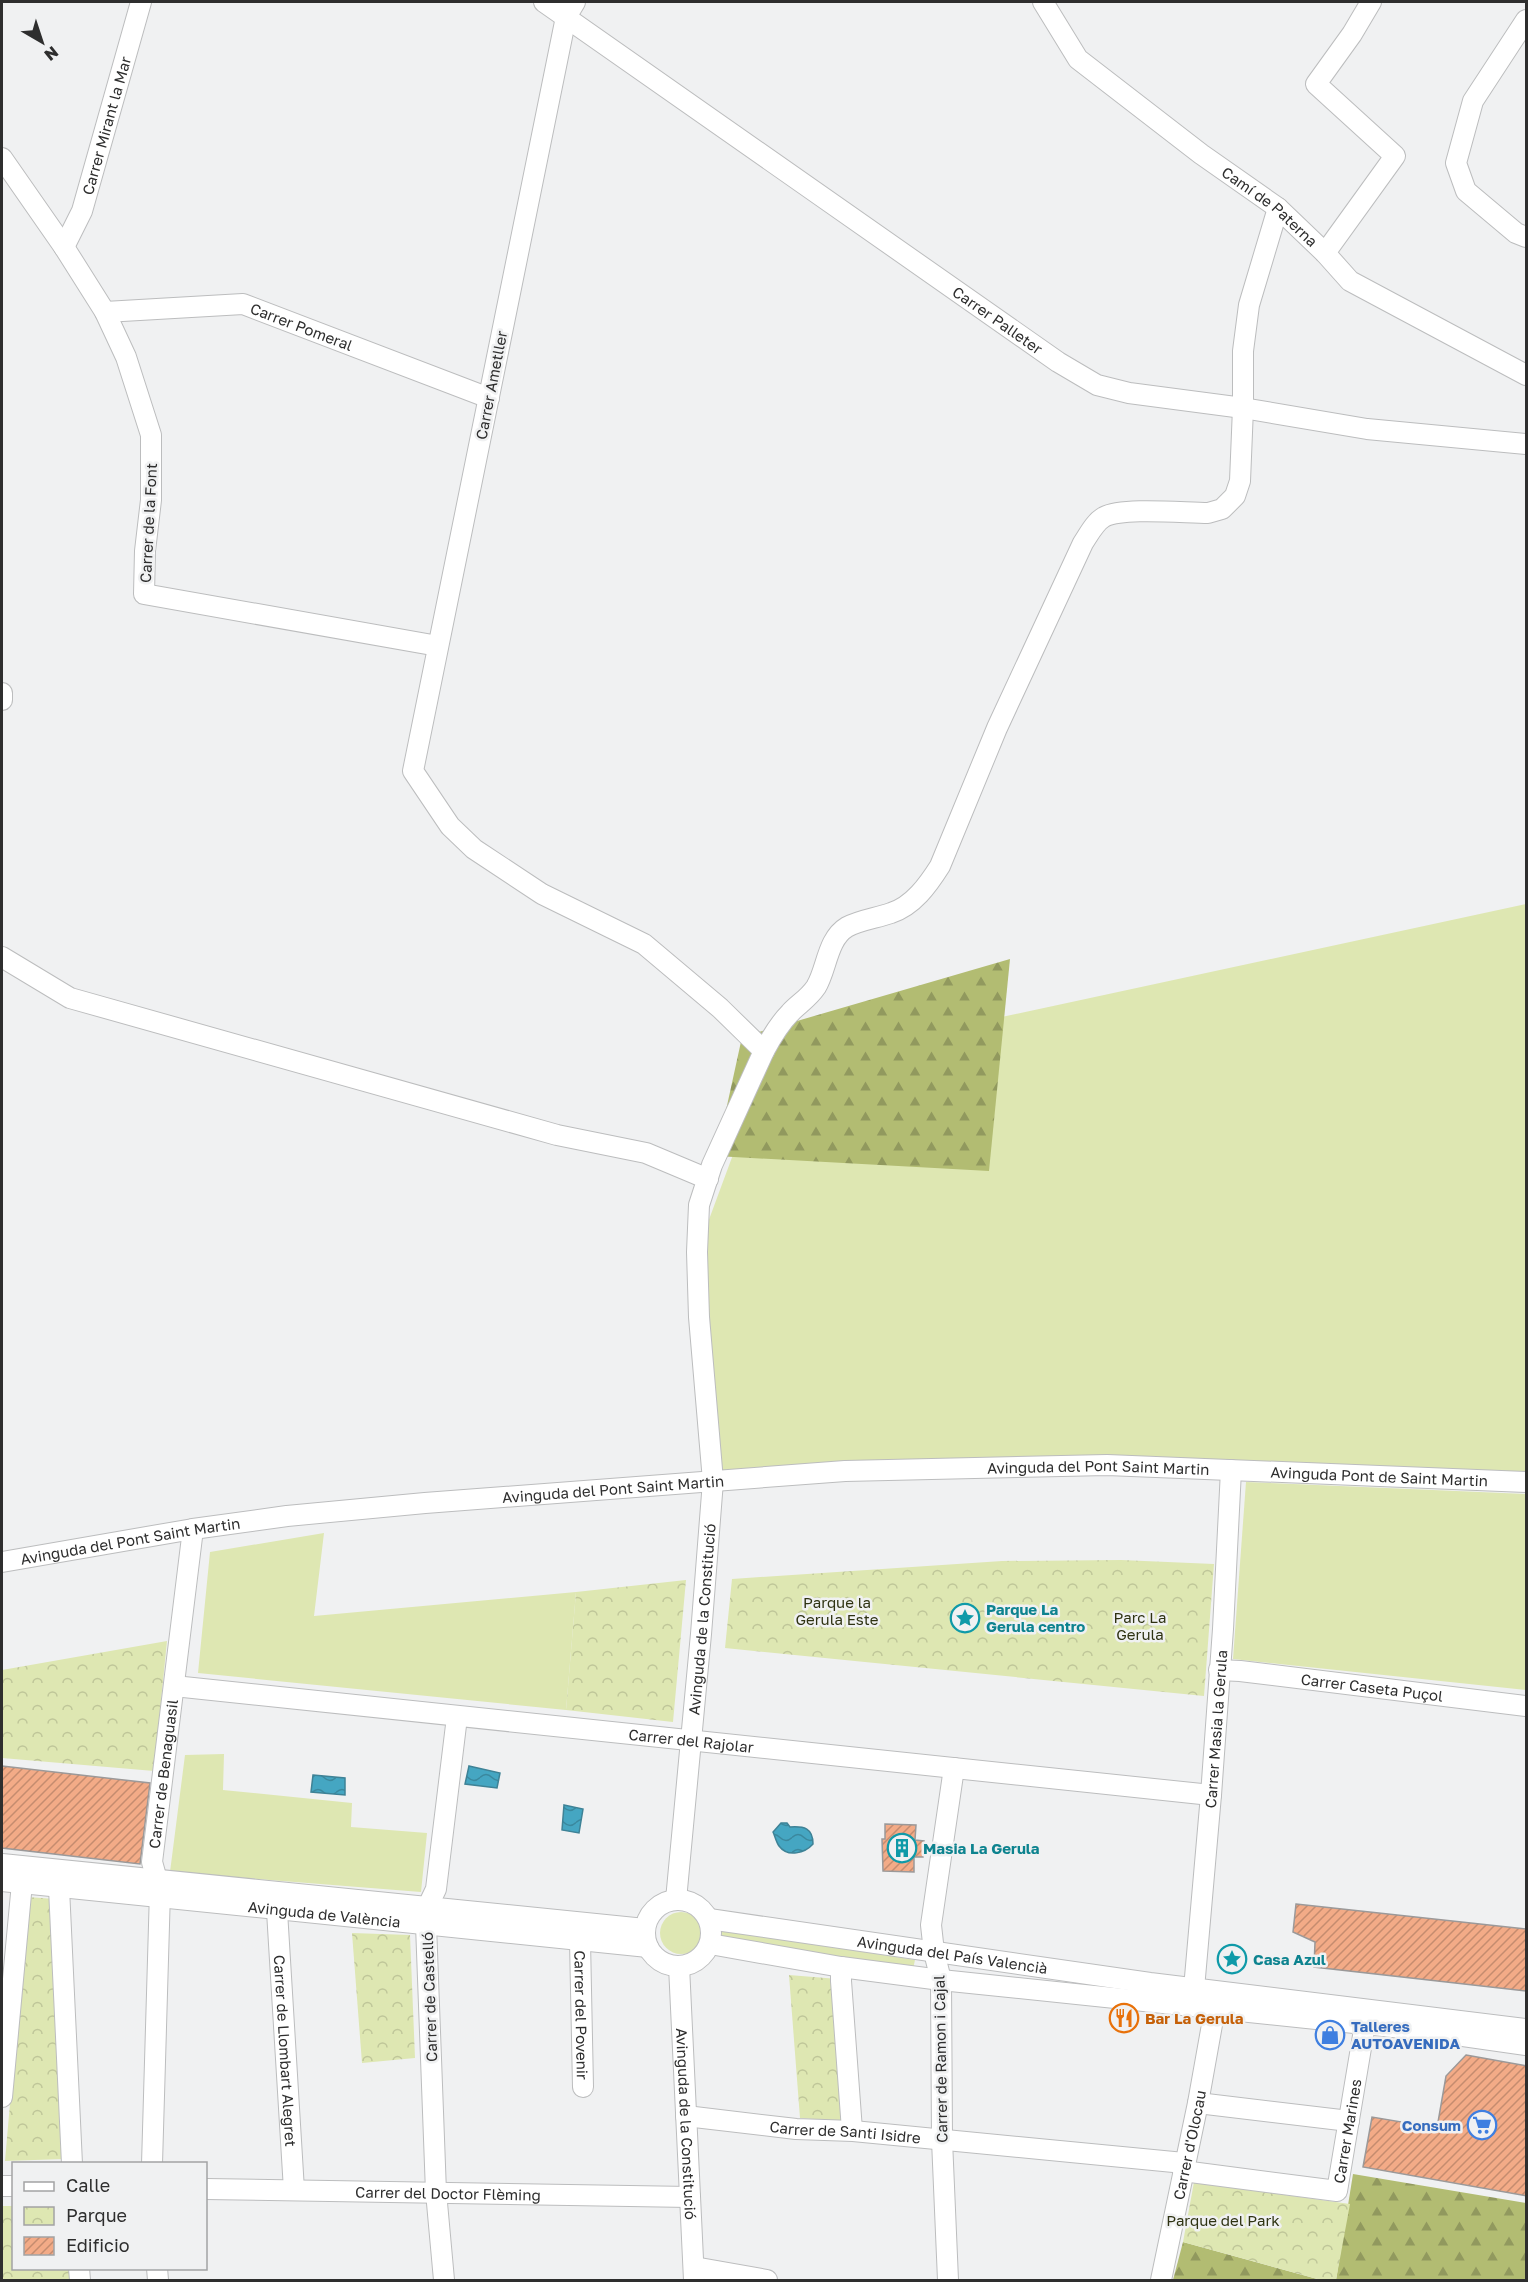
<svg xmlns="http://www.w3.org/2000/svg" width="1528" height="2282" font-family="'Golos Text',sans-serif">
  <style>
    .green { fill: #dee7b2 }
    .forest { fill: url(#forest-firs) }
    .park { fill: url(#park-crowns) }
    .water { fill: url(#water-waves); stroke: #3e8296; stroke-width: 1.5 }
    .building { fill: url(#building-hatch); stroke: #9b9999; stroke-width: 1.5 }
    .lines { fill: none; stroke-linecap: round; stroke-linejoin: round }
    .minor-casing { stroke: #bcbdbe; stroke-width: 22 }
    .minor { stroke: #fff; stroke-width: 20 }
    .labels { text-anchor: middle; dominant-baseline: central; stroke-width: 5; stroke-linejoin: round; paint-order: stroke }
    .street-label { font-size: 15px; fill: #2e2e2e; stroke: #f0f1f2 }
    .park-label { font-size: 15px; fill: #2f3313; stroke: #f0f1f2 }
    .culture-label { font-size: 15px; font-weight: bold; fill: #0d838f; stroke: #f0f1f2; text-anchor: start }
    .food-label { font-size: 15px; font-weight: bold; fill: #c56008; stroke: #f0f1f2; text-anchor: start }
    .shop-label { font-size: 15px; font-weight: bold; fill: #366cbe; stroke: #f0f1f2; text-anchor: start }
  </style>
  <defs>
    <pattern id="forest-firs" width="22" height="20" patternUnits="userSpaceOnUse" patternTransform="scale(1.5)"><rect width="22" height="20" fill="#b2bc72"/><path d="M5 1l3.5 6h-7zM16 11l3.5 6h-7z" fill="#91995e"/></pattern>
    <pattern id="park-crowns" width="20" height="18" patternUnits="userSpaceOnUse" patternTransform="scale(1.5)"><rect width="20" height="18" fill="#dee7b2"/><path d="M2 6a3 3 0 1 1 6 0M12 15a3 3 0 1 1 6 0" fill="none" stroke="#bfc699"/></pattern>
    <pattern id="water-waves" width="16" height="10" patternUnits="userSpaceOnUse" patternTransform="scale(1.5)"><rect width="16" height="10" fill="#45a6c2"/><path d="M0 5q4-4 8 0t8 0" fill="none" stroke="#3a889e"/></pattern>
    <pattern id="building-hatch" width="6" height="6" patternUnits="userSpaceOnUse" patternTransform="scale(1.5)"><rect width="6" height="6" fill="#f3ab87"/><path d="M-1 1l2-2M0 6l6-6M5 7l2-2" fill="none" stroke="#c58c6f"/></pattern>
  </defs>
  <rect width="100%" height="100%" fill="#f0f1f2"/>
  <g class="green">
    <polygon points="1526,904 1526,1474 1231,1470 713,1481 697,1252 765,1068"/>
    <polygon points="1246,1482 1526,1494 1526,1690 1233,1659"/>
    <polygon points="324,1533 314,1616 576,1592 566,1710 198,1673 210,1552"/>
    <polygon points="224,1754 223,1790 352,1803 351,1827 427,1833 421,1892 170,1872 185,1755"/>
    <circle cx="681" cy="1933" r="21"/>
    <polygon points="720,1929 915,1960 913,1969 717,1942"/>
  </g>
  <g class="forest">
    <polygon points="1010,959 989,1171 716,1156 742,1037"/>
    <polygon points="1353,2174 1526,2203 1526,2280 1336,2280"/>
    <polygon points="1183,2242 1321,2280 1173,2280"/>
  </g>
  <g class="park">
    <polygon points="1121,1560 1214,1564 1204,1696 725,1648 732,1579 1002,1561"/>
    <polygon points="686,1580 673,1722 566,1710 576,1592"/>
    <polygon points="167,1641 154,1771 2,1758 2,1670"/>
    <polygon points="28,1897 54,1899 64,2159 5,2161"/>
    <polygon points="352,1933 410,1935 415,2058 362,2063"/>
    <polygon points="789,1975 838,1979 841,2121 800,2118"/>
    <polygon points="1194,2182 1350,2204 1336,2280 1321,2280 1183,2242"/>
    <polygon points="2,2206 13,2206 14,2268 70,2269 71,2280 2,2280"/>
  </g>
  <g class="water">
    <polygon points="469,1766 500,1773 497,1788 465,1784"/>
    <polygon points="313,1775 345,1778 345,1795 311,1792"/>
    <polygon points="564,1805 583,1809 579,1833 562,1830"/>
    <path d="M781,1823h6l3,4c14,-1 23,1 23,17 -8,9 -25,14 -34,2 -3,-4 -4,-10 -6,-14z"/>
  </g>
  <g class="building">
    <polygon points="2,1766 150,1783 140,1864 2,1848"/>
    <polygon points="885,1824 916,1825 915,1840 924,1841 923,1857 914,1857 914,1872 883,1871 882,1839 885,1839"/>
    <polygon points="1296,1904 1527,1929 1527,1991 1314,1967 1315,1942 1293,1932"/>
    <polygon points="1466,2055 1527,2066 1527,2196 1363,2167 1372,2117 1437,2128 1446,2076"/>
  </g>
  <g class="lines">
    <g class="minor-casing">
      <g id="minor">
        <path id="s1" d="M544,2l514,360 39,23 32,8 114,15 124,21 159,15"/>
        <polyline points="575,2 566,17 413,771 450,826 474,849 542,894 644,944 720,1008 764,1051"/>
        <path id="s2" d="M1043,2l35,57 123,95 77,54 47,45 25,28 176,94"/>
        <polyline points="1526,20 1473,101 1456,163 1466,191 1516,233 1526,237"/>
        <polyline points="2,158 64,247 105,312 126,357 151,435 151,500 145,551 144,594 438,646"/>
        <path id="s3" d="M64,247l18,-36 59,-209"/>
        <polyline points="1325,253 1395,156 1316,84 1352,34 1371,2"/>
        <path id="s4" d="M105,312l138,-8 246,94"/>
        <polyline points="2,693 2,700"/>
        <polyline points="2,957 70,998 557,1135 646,1153 708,1179"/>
        <path id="s5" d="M2,1562l191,-33 94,-13 138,-13 420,-32 262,-6 419,17"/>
        <path id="s6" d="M1219,1670l21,1 286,35"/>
        <path id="s7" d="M174,1686l1037,109"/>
        <polyline points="2,1864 645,1929"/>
        <path id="s8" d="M2,1881l646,66"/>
        <polyline points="59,1888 72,2164"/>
        <circle cx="678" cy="1933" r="33"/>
        <path id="s9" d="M676,1900l25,-266 12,-153 -14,-164 -2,-65 2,-47 13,-40 52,-114c7,-13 15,-27 26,-38 8,-9 18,-14 26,-26 11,-18 11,-48 31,-60 13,-7 30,-9 44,-14 22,-7 37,-28 49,-47l57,-138 86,-185c6,-9 12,-21 21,-26 19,-10 80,-4 104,-4l14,-4 13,-13 5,-15 3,-73v-57l6,-46 29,-97"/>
        <path id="s10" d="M277,1911l17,279"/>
        <path id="s11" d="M709,1919l441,64 376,46"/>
        <path id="s12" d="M580,1941l3,146"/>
        <polyline points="710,1944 841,1967 941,1980 1421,2030 1526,2045"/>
        <path id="s13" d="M679,1966l15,314"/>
        <polyline points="841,1967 841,1981 852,2130"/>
        <path id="s14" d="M1193,2000l18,-205 12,-166 8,-159"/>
        <polyline points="2,2097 22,1883"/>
        <polyline points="1198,2103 1349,2121"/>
        <path id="s15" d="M686,2116l110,13 57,2 331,32"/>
        <path id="s16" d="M152,2164l8,-273 -8,-29 41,-333"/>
        <path id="s17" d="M1183,2171l154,20 28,-167"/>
        <polyline points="2,2186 14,2186"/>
        <path id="s18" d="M206,2189l484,8"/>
        <polyline points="694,2267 767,2280"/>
        <polyline points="79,2268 80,2280"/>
        <polyline points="157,2268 158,2280"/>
        <polyline points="444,2280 436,2192 426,1925 427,1908 436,1889 457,1717"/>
        <polyline points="948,2280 942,2140 941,1980 934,1952 931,1925 954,1768"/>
        <path id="s19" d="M1161,2280l37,-177 17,-95"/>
      </g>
    </g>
    <use href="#minor" class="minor"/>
  </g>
  <defs>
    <g id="sight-ring" transform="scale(1.5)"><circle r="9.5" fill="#f0f1f2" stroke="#0f9aa8" stroke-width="1.5"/><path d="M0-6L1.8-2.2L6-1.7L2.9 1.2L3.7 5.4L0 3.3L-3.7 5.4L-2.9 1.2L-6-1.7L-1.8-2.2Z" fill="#0f9aa8"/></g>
    <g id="building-ring" transform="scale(1.5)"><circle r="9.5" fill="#f0f1f2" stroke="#0f9aa8" stroke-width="1.5"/><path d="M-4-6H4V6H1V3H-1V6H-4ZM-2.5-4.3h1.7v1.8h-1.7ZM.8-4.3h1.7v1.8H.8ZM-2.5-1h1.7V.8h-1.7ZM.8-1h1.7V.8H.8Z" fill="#0f9aa8"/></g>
    <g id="restaurant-ring" transform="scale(1.5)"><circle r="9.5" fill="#f0f1f2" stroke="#e8710a" stroke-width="1.5"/><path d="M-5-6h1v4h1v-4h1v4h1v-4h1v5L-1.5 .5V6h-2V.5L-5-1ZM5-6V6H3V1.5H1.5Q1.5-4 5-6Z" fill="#e8710a"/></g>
    <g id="shop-ring" transform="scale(1.5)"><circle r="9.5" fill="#f0f1f2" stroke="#3f7fe0" stroke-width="1.5"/><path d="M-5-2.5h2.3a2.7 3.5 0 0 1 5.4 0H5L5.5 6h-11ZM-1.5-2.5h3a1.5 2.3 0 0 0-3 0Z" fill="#3f7fe0"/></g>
    <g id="supermarket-ring" transform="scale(1.5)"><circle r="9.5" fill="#f0f1f2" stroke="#3f7fe0" stroke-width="1.5"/><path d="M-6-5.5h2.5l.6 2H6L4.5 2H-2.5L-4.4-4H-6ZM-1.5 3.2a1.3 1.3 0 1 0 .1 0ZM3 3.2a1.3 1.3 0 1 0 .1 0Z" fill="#3f7fe0"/></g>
  </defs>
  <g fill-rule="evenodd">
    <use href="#sight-ring" x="965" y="1618"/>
    <use href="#building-ring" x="902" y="1848"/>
    <use href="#sight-ring" x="1232" y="1959"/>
    <use href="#restaurant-ring" x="1124" y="2018"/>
    <use href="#shop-ring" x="1330" y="2035"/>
    <use href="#supermarket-ring" x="1482" y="2125"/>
  </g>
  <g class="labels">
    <g class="street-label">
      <text stroke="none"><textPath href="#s3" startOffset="129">Carrer Mirant la Mar</textPath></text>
      <text stroke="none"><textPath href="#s2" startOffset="309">Camí de Paterna</textPath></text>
      <text stroke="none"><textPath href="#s1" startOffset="554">Carrer Palleter</textPath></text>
      <text stroke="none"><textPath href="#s4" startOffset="201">Carrer Pomeral</textPath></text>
      <text transform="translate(491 385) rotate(-79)">Carrer Ametller</text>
      <text transform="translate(148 523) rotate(-87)">Carrer de la Font</text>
      <text stroke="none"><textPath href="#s5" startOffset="1102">Avinguda del Pont Saint Martin</textPath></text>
      <text stroke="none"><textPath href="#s5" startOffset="1383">Avinguda Pont de Saint Martin</textPath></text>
      <text stroke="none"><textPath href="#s5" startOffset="616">Avinguda del Pont Saint Martin</textPath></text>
      <text stroke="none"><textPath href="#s5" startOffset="130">Avinguda del Pont Saint Martin</textPath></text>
      <text stroke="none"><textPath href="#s9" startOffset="282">Avinguda de la Constitució</textPath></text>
      <text stroke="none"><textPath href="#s6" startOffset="154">Carrer Caseta Puçol</textPath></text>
      <text stroke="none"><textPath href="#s14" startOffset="272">Carrer Masia la Gerula</textPath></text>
      <text stroke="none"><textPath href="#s7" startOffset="520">Carrer del Rajolar</textPath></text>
      <text stroke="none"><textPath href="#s16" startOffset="392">Carrer de Benaguasil</textPath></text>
      <text stroke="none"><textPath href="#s8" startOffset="324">Avinguda de València</textPath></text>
      <text stroke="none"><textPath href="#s11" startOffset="246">Avinguda del País Valencià</textPath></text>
      <text transform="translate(429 1997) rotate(-92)">Carrer de Castelló</text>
      <text stroke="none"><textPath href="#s12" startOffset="74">Carrer del Povenir</textPath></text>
      <text stroke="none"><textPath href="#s10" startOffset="140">Carrer de Llombart Alegret</textPath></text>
      <text transform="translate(940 2059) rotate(-91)">Carrer de Ramon i Cajal</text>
      <text stroke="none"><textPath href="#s13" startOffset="158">Avinguda de la Constitució</textPath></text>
      <text stroke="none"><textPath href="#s15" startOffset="160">Carrer de Santi Isidre</textPath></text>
      <text stroke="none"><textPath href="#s17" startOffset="216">Carrer Marines</textPath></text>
      <text stroke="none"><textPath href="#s19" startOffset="138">Carrer d'Olocau</textPath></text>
      <text stroke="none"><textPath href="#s18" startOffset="242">Carrer del Doctor Flèming</textPath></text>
    </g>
    <g class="park-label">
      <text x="837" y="1602">Parque la<tspan x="837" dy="17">Gerula Este</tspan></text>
      <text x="1140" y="1617">Parc La<tspan x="1140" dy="17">Gerula</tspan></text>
      <text x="1223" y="2220">Parque del Park</text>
    </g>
    <g class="culture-label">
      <text x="986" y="1609">Parque La<tspan x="986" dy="17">Gerula centro</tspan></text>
      <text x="923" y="1848">Masia La Gerula</text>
      <text x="1253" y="1959">Casa Azul</text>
    </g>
    <g class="food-label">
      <text x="1145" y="2018">Bar La Gerula</text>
    </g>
    <g class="shop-label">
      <text x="1351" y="2026">Talleres<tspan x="1351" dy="17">AUTOAVENIDA</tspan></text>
      <text x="1461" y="2125" text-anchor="end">Consum</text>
    </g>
  </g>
  <rect width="1528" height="2282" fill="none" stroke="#2e2e2e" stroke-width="6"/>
  <rect x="12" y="2162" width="195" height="108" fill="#f0f1f2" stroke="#a2a3a4" stroke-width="1.5"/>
  <rect x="24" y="2182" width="30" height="9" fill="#ffffff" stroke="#a2a3a4" stroke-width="1.5"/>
  <text x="66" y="2192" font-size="18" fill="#2e2e2e">Calle</text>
  <rect x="24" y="2207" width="30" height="18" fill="url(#park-crowns)" stroke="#a2a3a4" stroke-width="1.5"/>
  <text x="66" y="2222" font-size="18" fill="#2e2e2e">Parque</text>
  <rect x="24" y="2237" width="30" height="18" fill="url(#building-hatch)" stroke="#a2a3a4" stroke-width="1.5"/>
  <text x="66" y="2252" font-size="18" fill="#2e2e2e">Edificio</text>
  <g transform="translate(42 42) rotate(141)" stroke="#f0f1f2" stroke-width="4.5" paint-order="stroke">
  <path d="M0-4.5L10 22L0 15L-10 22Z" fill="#2e2e2e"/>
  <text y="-9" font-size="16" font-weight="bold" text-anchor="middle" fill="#2e2e2e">N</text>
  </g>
</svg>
